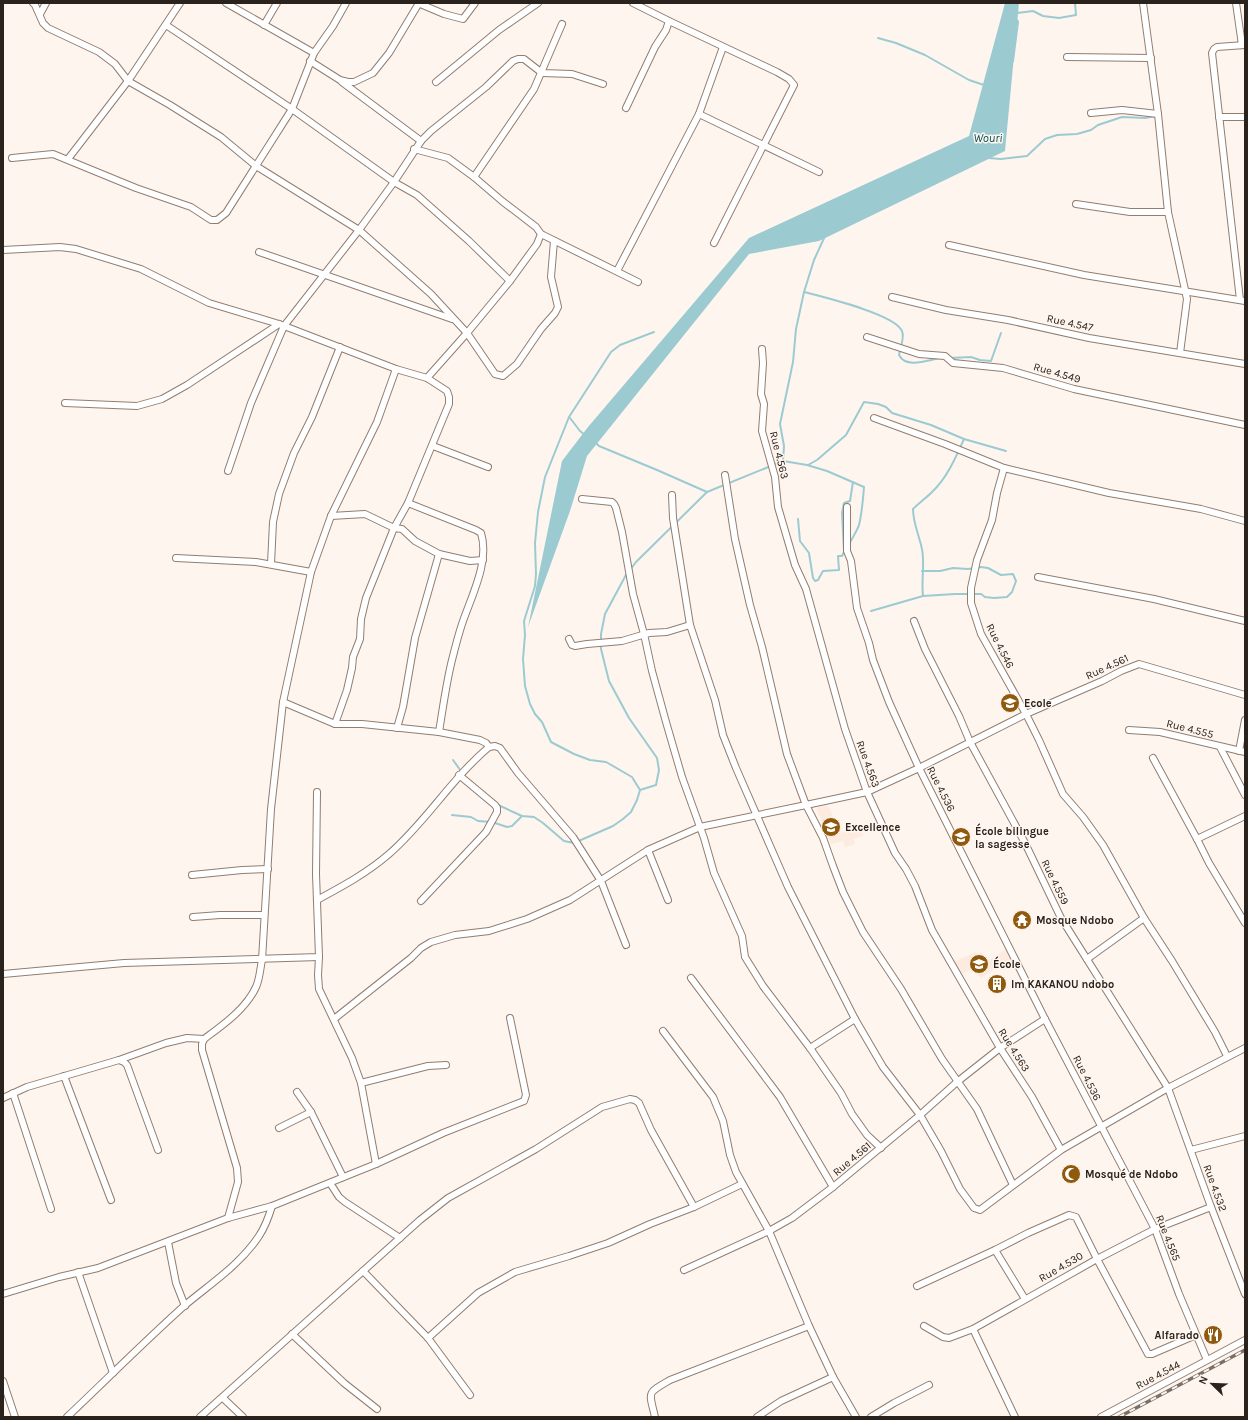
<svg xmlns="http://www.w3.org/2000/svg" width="1248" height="1420" font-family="Karla,sans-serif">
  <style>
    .built { fill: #fdebdf }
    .water { fill: #9bcbd1 }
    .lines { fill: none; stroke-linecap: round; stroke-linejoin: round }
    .stream { stroke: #9bcbd1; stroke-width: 2 }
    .street-casing { stroke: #927d6f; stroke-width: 8 }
    .street { stroke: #fff; stroke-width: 6 }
    .rail-casing { stroke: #79706a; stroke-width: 3.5 }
    .rail { stroke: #fff5ef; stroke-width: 2; stroke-dasharray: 6; stroke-linecap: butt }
    .labels { text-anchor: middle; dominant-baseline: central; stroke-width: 3; stroke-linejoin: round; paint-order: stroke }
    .street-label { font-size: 11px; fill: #2a221c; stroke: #fff5ef }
    .poi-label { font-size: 11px; font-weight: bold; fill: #2a221c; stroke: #fff5ef; text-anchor: start }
    .water-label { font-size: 12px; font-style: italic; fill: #064f56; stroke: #fff5ef }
  </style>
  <rect width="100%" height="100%" fill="#fff5ef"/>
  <g class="built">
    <polygon points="1010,694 1018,706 1011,712 1002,700"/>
    <polygon points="826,805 827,807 829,807 840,833 854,829 854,825 859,824 863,836 854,839 855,844 845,847 843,841 831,844 816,808"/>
    <polygon points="1006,949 1011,959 981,978 975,969 979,966 960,975 953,962 976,952 977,954 982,952 986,962"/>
  </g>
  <polygon class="water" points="1005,3 1019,3 1005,151 819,241 749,254 587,456 570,511 528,627 562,461 588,427 749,238 969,136"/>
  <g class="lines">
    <g class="stream">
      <polyline points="1017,13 1033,11 1043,16 1059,18 1076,15 1075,3"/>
      <polyline points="878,38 896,43 925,55 969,80 984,85"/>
      <polyline points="1013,61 1018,22 1017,20"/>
      <polyline points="988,158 1001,159 1027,156 1045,139 1057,135 1077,134 1091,130 1098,125 1122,117 1145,118 1156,116"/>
      <path d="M804,292c19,5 91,22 98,39 3,7 -2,17 -3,24 7,14 29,5 41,3"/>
      <polyline points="950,358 971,357 980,360 991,361 1001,333"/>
      <polyline points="570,418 580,431 585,435"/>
      <polyline points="595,442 599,446 657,470 707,492"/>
      <polyline points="783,461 784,446 780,424 793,362 796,329 804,292 814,260 825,236"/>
      <polyline points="808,465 817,460 846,435 864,402 878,404 886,407 892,413 931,425 964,439 1006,451"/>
      <polyline points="798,519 800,541 809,553 813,578 815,581 818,580 823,571 839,570 838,556 842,556 844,552 845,552"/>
      <polyline points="844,552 842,513 844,503 850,501 853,482"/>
      <path d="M630,570l6,-8 71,-70 76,-31 24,4 20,6 37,16c-1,12 -2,26 -5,38 -2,6 -7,13 -10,20"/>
      <polyline points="627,573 605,614 601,634 601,649 609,681 629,718 657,758 659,770 656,785 640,790"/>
      <path d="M923,596c-2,-15 2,-32 -1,-47 -3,-14 -9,-26 -9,-40 6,-6 13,-11 19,-17 15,-14 24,-35 32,-53"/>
      <polyline points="871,611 923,596 955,594 981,594 985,597 994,598 1007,597 1012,592 1016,581 1013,574 1001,575 988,568 981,567 968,569 953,568 940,571 922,571"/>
      <polyline points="453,760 466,778"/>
      <polyline points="496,804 522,816 534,817 543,823 564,841 574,843 613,826 623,819 631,812 637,800 640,790 632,777 606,762 590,760 574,754 551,742 542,722 535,714 530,704 525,686 523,659 525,635 524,621 535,586 536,574 535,543 538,512 545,477 569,417 611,352 620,345 654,332"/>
      <polyline points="452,815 471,817 478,821 492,822 507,827 512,826 522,816"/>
    </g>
    <g class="street-casing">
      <g id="street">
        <polyline points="33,3 35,5 43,23 48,28 99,52 115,64 128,81 170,105 221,137 256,166 359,230 431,294 467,333 427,378"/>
        <polyline points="226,3 314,53"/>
        <polyline points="418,3 444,14 463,19 475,3"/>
        <polyline points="1143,3 1158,114 1168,212 1187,299 1180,353"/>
        <polyline points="1236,3 1242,45"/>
        <polyline points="40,14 46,3"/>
        <polyline points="669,21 777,72 789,79 794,85 714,243"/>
        <polyline points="166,25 292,109 394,182 417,195 469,241 510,281"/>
        <polyline points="264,25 277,3"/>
        <polyline points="1067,57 1151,58"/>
        <polyline points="310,61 340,80 348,82 354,82 373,73 389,53 419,3"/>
        <polyline points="342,82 421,141"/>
        <polyline points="436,82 499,30 538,3"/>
        <polyline points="626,108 655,47 666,30 669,21 633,3"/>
        <polyline points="1091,113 1122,110 1158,114"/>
        <polyline points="699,114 819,172"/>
        <polyline points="1219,117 1245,117"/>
        <polyline points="414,149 448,158 474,177 502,201 536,227 541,234 638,282"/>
        <polyline points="12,158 53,154 136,188 191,207 211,220 217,220 226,213 292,109 314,53 333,26 346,3"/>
        <polyline points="68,159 128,81 180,3"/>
        <polyline points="474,177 534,89 562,24"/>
        <polyline points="1076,204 1130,212 1168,212"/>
        <polyline points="541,234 537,244 510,281 467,333 495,374 503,376 517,364 541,329 555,313 558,307 551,277 554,241"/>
        <polyline points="949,245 1084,275 1245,301"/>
        <polyline points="3,250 60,247 76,249 141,269 209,303 279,324 396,369 427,378 447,391 449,397 449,404 408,503 394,528 366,598 361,619 360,639 353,657 352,668 347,690 335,724"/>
        <polyline points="259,252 452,319"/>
        <polyline points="617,271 699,114 723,47"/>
        <polyline points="892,297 946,310 1008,320 1089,338 1245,364"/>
        <polyline points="1240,300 1212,53 1214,49 1217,47 1245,45"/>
        <polyline points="867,337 919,354 945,356 953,363 1003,368 1074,389 1245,425"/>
        <polyline points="762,349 763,363 761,394 764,404 762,431 775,477 778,507 795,565 806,589 845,729 867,792 895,853 906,869 915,886 932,930 1000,1048 1032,1097 1061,1150"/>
        <polyline points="65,403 137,406 162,399 187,385 279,324"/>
        <polyline points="874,418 945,444 1004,468 1109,493 1201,509 1245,521"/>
        <polyline points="433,446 488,467"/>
        <polyline points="228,471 251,403 284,326 359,230 394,182 421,141 431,131 486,87 513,61 518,59 524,59 542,73 572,74 603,84"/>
        <polyline points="725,475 735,539 750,605 762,647 787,754 806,805 867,792 919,768 1026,714 981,634 971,603 971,588 977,560 992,520 997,493 1004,468"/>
        <polyline points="672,495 673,518 690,625 715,700 723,735 736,768 788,887 855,1019 883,1067 920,1115 941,1151 960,1189 974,1208 980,1210 1061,1150 1168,1088 1211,1207 1245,1294"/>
        <polyline points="582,499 612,502 614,504 616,508 622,532 633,594 644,634 652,671 666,722 682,777 704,838 714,873 742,936 745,957 763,986 810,1048 841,1093 852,1114 867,1135 881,1148"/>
        <path d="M408,503l68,27 5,3c9,29 -10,64 -19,91 -4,12 -7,24 -10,36 -6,24 -9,48 -13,72"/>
        <polyline points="847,507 847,551 851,561 857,608 869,643 873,660 889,702 919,768 1045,1019 1155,1229 1179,1294 1207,1360"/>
        <polyline points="331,516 365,514 394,528 402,529 415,541 439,554 470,561 483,560"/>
        <polyline points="176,558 256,562 311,572"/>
        <polyline points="271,564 273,522 279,494 294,453 312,417 340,347"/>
        <polyline points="1038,577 1154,599 1245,621"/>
        <polyline points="914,621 925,649 959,716 970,742 1025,843 1061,918 1168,1088 1245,1048"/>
        <polyline points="569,639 572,645 575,646 587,644 622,641 649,633 667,632 690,625"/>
        <path d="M283,702l52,22h27l77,8 41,8 6,3 3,4c-38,32 -63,75 -100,107 -22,19 -46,32 -72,46"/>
        <polyline points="397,728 403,707 415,638 439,554"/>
        <polyline points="1129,730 1160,732 1245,752"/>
        <polyline points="489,747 495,746 500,748 518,773 573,837 601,881 626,945"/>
        <polyline points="1220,747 1245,795"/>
        <polyline points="1239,751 1245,720"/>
        <polyline points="1153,758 1197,839 1245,816"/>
        <polyline points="1197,839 1209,863 1245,923"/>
        <polyline points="648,850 668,900"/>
        <polyline points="192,875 242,870 268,869"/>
        <polyline points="421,901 486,832 497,812 497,808 495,805 459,775"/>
        <polyline points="193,917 220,915 264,915"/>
        <polyline points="319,957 318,975 319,989 352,1058 361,1083 376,1164"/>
        <polyline points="1087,959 1144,918"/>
        <polyline points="3,974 124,963 319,957 316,874 317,792"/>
        <polyline points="691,978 780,1097 833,1187 920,1115 957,1082 1000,1048 1045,1019"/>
        <polyline points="334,1019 411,958 421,948 431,942 455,935 489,931 527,919 570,900 648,850 700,827 806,805 823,838 833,866 843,892 863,932 901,989 942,1059 977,1109 1013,1185"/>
        <polyline points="663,1031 713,1097 723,1121 730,1155 736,1172 769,1231 809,1326 833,1377 856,1417"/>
        <polyline points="810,1048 855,1019"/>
        <polyline points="1227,1056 1215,1032 1172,961 1144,918 1103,845 1083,817 1063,794 1039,740 1026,714 1102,681 1121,671 1139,664 1245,695"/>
        <polyline points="119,1060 166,1043 187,1038 204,1039"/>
        <polyline points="64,1076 111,1200"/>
        <polyline points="361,1083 428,1066 446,1065"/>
        <polyline points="297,1092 311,1112 343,1177"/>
        <polyline points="13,1093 51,1209"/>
        <polyline points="3,1098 27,1087 119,1060 124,1062 127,1065 158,1150"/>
        <polyline points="279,1128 311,1112"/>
        <polyline points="1191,1150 1245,1136"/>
        <polyline points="330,1183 339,1197 345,1202 400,1238"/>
        <path d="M228,1218l10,-36 -1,-14 -35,-118v-6l2,-5c19,-14 42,-30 52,-52 4,-9 4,-18 6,-27l9,-151 12,-107 28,-130 20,-56 46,-94 19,-53"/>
        <polyline points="168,1242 176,1283 185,1306"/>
        <polyline points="995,1250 1025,1299"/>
        <polyline points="684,1270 769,1231 792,1218 833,1187"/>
        <polyline points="363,1271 428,1338 470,1395"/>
        <polyline points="78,1272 113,1373"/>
        <polyline points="917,1286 995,1250 1028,1233 1069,1215 1076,1217 1097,1259 1148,1354 1152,1354 1196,1335"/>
        <polyline points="3,1294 59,1277 98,1268 228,1218 272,1206 376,1164 443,1133 524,1101 526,1095 510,1018"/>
        <polyline points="924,1326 943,1337 949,1338 973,1329 1097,1259 1155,1229 1211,1207"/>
        <polyline points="973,1329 1015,1417"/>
        <polyline points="292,1334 344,1383 377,1409"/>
        <polyline points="428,1338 478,1293 515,1272 569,1256 608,1243 650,1224 694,1207 742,1184"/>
        <polyline points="3,1381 15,1417"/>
        <polyline points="223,1398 243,1417"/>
        <path d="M67,1417c39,-37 77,-75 117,-111 26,-22 56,-41 75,-70 6,-9 10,-20 13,-30"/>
        <polyline points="200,1417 420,1220 448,1198 536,1149 602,1107 630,1099 635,1100 639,1103 651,1130 694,1207"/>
        <path d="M655,1417c-6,-26 -9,-23 15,-37l139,-54"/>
        <polyline points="757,1417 781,1401 833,1377"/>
        <polyline points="871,1417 894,1403 929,1385"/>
        <polyline points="1101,1417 1245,1340"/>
      </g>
    </g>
    <use href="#street" class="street"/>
    <g class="rail-casing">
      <polyline id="rail" points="1119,1417 1245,1350"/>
    </g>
    <use href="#rail" class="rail"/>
  </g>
  <defs>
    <g id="school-disc" transform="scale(1)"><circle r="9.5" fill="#8f590e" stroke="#fff5ef"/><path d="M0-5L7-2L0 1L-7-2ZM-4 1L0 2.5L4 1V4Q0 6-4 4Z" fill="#fff"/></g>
    <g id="temple-disc" transform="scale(1)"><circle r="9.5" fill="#8f590e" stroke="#fff5ef"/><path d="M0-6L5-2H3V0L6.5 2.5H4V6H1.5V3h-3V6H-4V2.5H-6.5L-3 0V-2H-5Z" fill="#fff"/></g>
    <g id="building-disc" transform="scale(1)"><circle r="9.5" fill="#8f590e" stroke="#fff5ef"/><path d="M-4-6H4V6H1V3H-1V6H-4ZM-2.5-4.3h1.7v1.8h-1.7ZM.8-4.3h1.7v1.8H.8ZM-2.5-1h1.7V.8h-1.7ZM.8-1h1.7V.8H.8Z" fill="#fff"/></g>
    <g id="mosque-disc" transform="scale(1)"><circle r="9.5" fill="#8f590e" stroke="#fff5ef"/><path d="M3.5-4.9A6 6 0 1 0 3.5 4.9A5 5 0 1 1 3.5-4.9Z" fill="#fff"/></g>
    <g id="restaurant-disc" transform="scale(1)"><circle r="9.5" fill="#8f590e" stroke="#fff5ef"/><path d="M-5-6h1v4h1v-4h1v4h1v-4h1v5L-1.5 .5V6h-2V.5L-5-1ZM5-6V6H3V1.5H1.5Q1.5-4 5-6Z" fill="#fff"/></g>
  </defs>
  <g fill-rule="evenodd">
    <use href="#school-disc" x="1010" y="703"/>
    <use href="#school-disc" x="831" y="827"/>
    <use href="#school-disc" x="961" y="837"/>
    <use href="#temple-disc" x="1022" y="920"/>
    <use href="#school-disc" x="979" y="964"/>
    <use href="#building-disc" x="997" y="984"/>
    <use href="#mosque-disc" x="1071" y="1174"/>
    <use href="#restaurant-disc" x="1213" y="1335"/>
  </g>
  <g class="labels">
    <g class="street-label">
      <text transform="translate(1070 323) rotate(12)">Rue 4.547</text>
      <text transform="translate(1057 373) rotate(16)">Rue 4.549</text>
      <text transform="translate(779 455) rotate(76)">Rue 4.563</text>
      <text transform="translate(1000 646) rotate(63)">Rue 4.546</text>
      <text transform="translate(1107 667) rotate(-25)">Rue 4.561</text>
      <text transform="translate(1190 729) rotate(14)">Rue 4.555</text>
      <text transform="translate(868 764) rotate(70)">Rue 4.563</text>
      <text transform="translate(941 789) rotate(63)">Rue 4.536</text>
      <text transform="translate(1055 882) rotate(64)">Rue 4.559</text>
      <text transform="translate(1014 1050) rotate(58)">Rue 4.563</text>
      <text transform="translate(1087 1078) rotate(63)">Rue 4.536</text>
      <text transform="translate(852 1159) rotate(-40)">Rue 4.561</text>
      <text transform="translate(1215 1188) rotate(70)">Rue 4.532</text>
      <text transform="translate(1168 1238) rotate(68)">Rue 4.565</text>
      <text transform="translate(1061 1267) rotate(-30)">Rue 4.530</text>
      <text transform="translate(1158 1375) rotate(-28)">Rue 4.544</text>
    </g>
    <g class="poi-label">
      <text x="1024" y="703">Ecole</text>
      <text x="845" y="827">Excellence</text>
      <text x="975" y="831">École bilingue<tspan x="975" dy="13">la sagesse</tspan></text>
      <text x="1036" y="920">Mosque Ndobo</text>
      <text x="993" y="964">École</text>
      <text x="1011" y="984">Im KAKANOU ndobo</text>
      <text x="1085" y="1174">Mosqué de Ndobo</text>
      <text x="1199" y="1335" text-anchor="end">Alfarado</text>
    </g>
    <g class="water-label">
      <text x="988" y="138">Wouri</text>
    </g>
  </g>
  <rect width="1248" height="1420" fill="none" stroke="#2a221c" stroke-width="8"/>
  <g transform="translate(1212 1384) rotate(293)" stroke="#fff5ef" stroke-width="3" paint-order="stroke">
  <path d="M0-3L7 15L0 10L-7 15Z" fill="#2a221c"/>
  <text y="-6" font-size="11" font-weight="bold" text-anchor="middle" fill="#2a221c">N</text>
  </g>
</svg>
